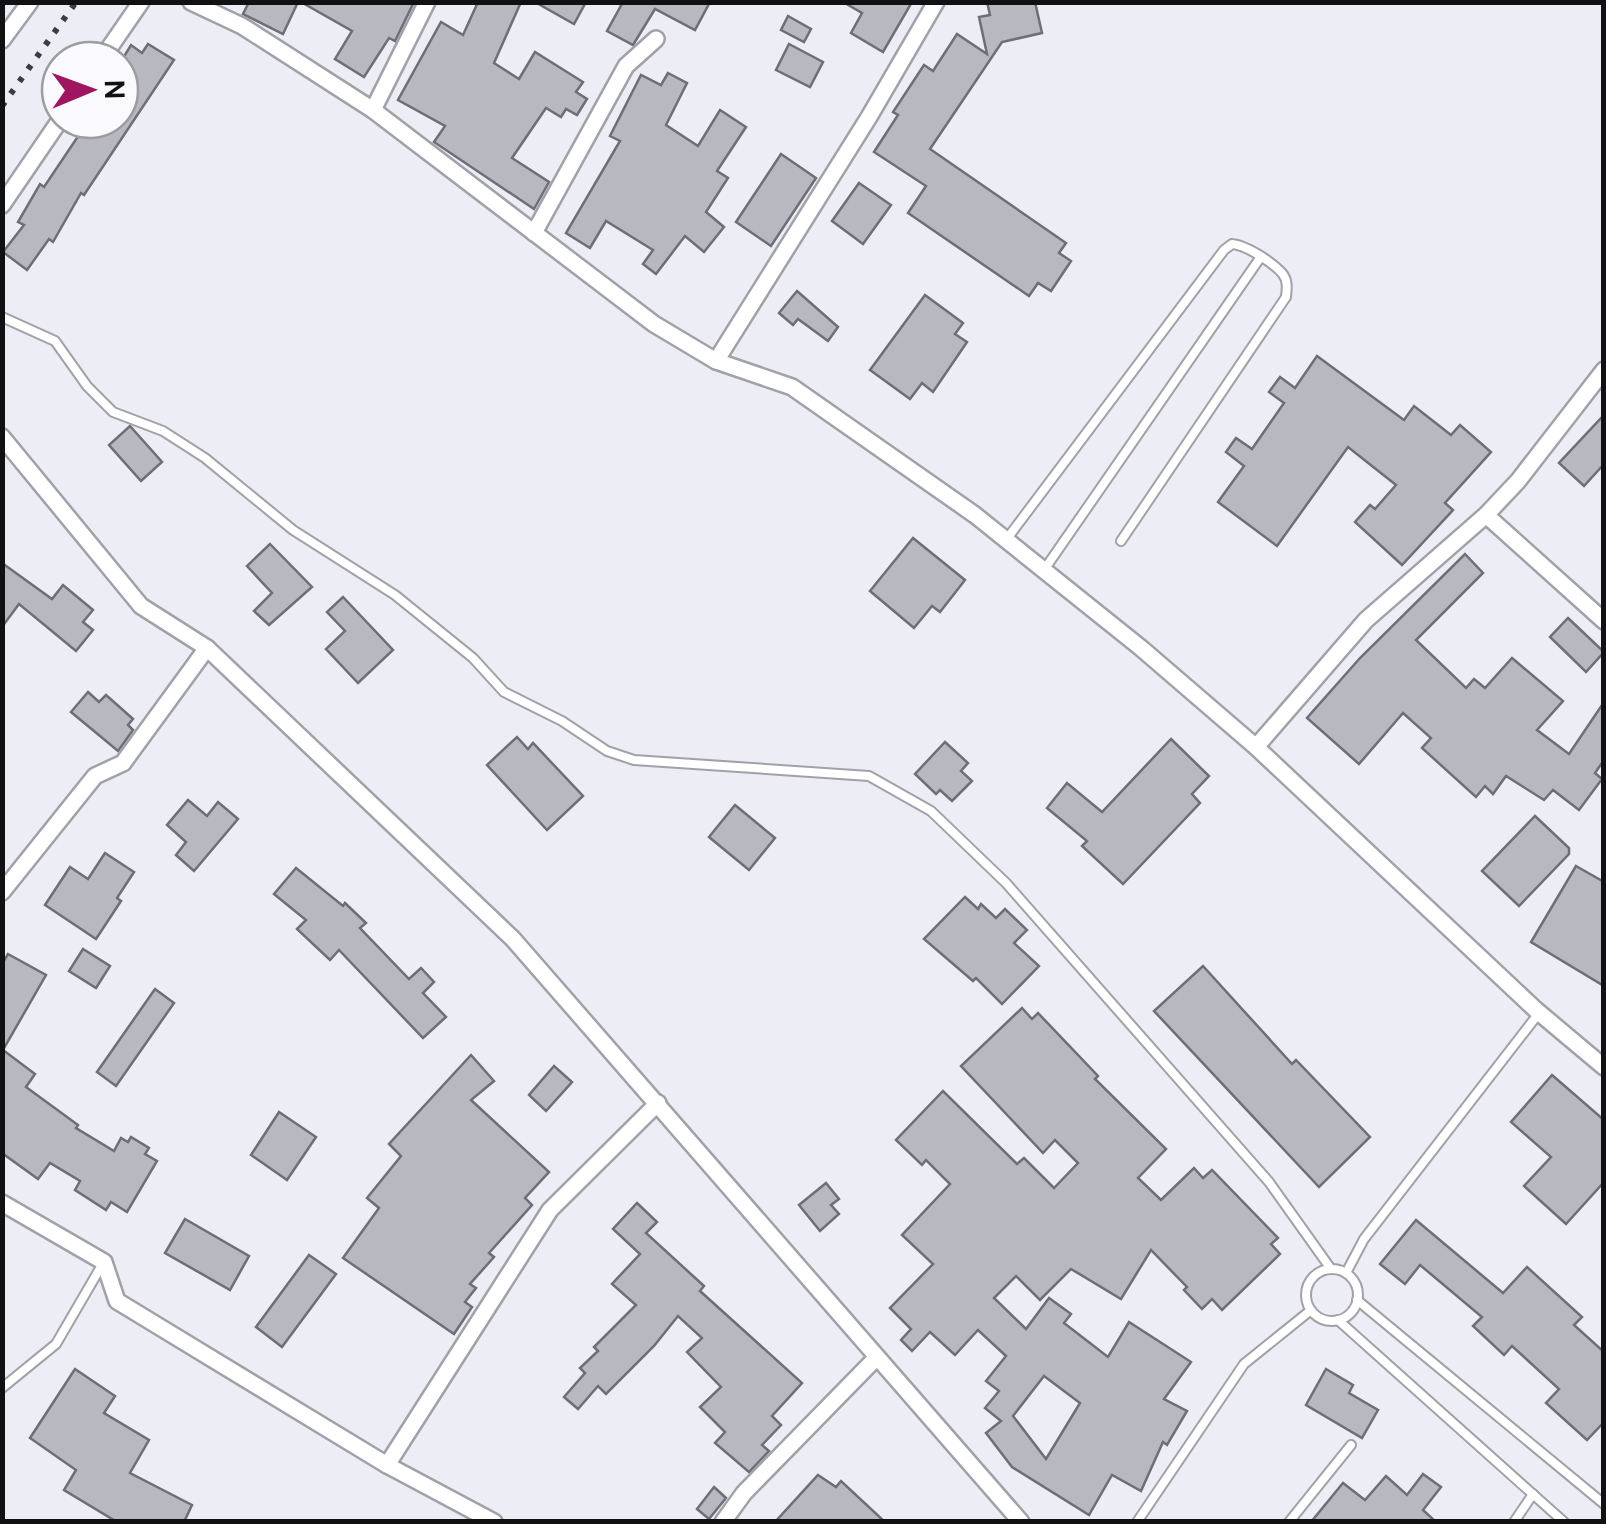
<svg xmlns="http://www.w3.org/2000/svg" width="1606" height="1524" font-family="Cabin,sans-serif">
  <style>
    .building { fill: #b8b8c0; stroke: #6e6e76; stroke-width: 2.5; fill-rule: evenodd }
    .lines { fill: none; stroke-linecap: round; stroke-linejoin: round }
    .service-casing { stroke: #a1a1a9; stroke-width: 12 }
    .minor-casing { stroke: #a1a1a9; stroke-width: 20 }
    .service { stroke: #fff; stroke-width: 8 }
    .minor { stroke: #fff; stroke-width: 15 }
    .rail { stroke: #3c3d41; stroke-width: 6; stroke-dasharray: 5 10; stroke-linecap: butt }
  </style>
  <rect width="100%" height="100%" fill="#ecedf5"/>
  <g class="building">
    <polygon points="249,2 298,2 283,34 243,14"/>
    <polygon points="301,2 414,2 395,41 389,38 364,77 335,59 352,31"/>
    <polygon points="478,2 521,2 494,63 519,79 535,52 583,82 576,92 587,99 577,115 566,109 561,117 546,108 512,158 549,182 534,209 434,142 445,126 398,100 441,22 463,35"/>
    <polygon points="535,2 586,2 574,24"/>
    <polygon points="623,2 710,2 695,30 655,9 633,45 607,31"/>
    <polygon points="843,2 912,2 883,52 851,33 862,13"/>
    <polygon points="987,2 1035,2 1042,33 1002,42 930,149 1066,243 1059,253 1071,261 1051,291 1038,283 1029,296 908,213 926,186 874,152 898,115 893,112 924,65 933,71 957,34 987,54 979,17 990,15"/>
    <polygon points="788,16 811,29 804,42 781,30"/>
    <polygon points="148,44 174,60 84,195 81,193 53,242 49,239 27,270 3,252 24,225 18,222 40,184 44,187 89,120 120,120 120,104 129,91 120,85 120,63 131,45 142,53"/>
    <polygon points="789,44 823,62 810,87 776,70"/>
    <polygon points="668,73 687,83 666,125 698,146 720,110 746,127 717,171 728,178 706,212 724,227 704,252 685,236 656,274 643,264 653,250 606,221 590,248 566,233 620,141 610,136 641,75 661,85"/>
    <polygon points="781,154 816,178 771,246 736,222"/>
    <polygon points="859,183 891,205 863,244 832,221"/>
    <polygon points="797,291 838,327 828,341 798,319 793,325 779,313"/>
    <polygon points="925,295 963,323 955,334 967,342 933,392 922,383 910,399 870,370"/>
    <polygon points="1317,356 1404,420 1414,406 1451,435 1460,425 1491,452 1445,503 1453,510 1402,565 1355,522 1370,505 1375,509 1396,485 1348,447 1277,546 1218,502 1244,466 1226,452 1236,438 1252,449 1284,403 1269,392 1280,377 1295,388"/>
    <polygon points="1604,415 1604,464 1584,486 1559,463"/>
    <polygon points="130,426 162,462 141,481 109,445"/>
    <polygon points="913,538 965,580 940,612 932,606 914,628 870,591"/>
    <polygon points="270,544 312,587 269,625 254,611 272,593 247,566"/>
    <polygon points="1465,554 1483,573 1416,640 1466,688 1474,679 1485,688 1512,658 1563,701 1537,730 1569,754 1604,702 1604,760 1595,773 1602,779 1579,810 1553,790 1544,800 1506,776 1493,794 1485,786 1476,797 1422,748 1431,738 1403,713 1359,764 1307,718 1360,658"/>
    <polygon points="2,563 52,599 63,585 93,610 83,622 93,630 76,651 19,604 2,627"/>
    <polygon points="343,597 393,650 358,683 326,649 345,631 327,612"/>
    <polygon points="1568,618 1604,652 1586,672 1550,637"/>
    <polygon points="88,692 99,702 106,695 133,719 128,725 133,730 118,751 71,712"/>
    <polygon points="517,737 528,749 533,743 583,796 547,830 487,765"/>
    <polygon points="1171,739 1209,776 1192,794 1200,803 1123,884 1082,846 1087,841 1047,808 1067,783 1102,812"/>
    <polygon points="945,742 968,763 961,771 972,781 952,801 940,790 936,794 915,774"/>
    <polygon points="188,800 207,816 218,802 238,819 194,871 176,855 186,842 167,825"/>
    <polygon points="735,805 775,838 749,870 709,837"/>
    <polygon points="1535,816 1569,848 1569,854 1519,906 1482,871"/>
    <polygon points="105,853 134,872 117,898 121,901 96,939 45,905 70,867 88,879"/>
    <polygon points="1576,866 1604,882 1604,986 1531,942"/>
    <polygon points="296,868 343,906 345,903 366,923 360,928 409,979 421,968 434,982 423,993 446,1017 423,1038 339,950 330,960 297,929 306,920 274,894"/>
    <polygon points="965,897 978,909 981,904 996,918 1005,909 1027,930 1014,943 1039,966 1002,1004 976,978 973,981 924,939"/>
    <polygon points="83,949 110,966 96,988 69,971"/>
    <polygon points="8,954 46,975 3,1050 35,1074 26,1087 78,1125 76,1128 114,1151 121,1138 128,1142 131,1137 149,1148 145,1154 157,1161 127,1212 111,1202 106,1210 75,1190 80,1181 50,1163 38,1179 2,1153 2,964"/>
    <polygon points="1203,966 1292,1064 1296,1060 1370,1137 1319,1187 1154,1011"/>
    <polygon points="155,989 174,1003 116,1086 97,1072"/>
    <path d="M1022,1008l10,11 6,-6 60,63 -3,3 71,70 -28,29 23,22 33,-32 9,10 9,-8 66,68 -7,6 9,10 -58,56 -10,-11 -10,10 -18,-19 3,-3 -36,-37 -30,49 -50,-30 -31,31 -24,-24 -22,22 32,31 23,-31 22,16 -7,9 44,34 21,-35 62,40 -27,37 23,12 -20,34 -4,-3 -22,49 -29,-16 -23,40 -77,-48 -26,-34 15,-12 -16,-13 14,-17 -13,-10 20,-25 -28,-26 -23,25 -25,-23 -18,19 -11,-11 10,-11 -21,-21 43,-44 -31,-29 48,-51 -24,-24 -4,5 -26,-25 47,-49 74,73 7,-6 30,30 24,-25 -23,-23 -12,13 -82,-87zM1044,1376l36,27 -34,56 -33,-43z"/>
    <polygon points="471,1055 494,1081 471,1100 549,1172 525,1198 532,1205 489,1253 494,1257 470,1284 476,1288 465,1302 472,1307 454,1334 343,1258 379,1208 367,1198 401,1156 389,1144"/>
    <polygon points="554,1066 572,1082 546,1111 529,1095"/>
    <polygon points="1552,1075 1604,1120 1604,1182 1566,1224 1524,1186 1551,1157 1511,1122"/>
    <polygon points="279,1112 316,1137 287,1180 251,1155"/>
    <polygon points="826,1183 839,1199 831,1205 839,1214 820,1231 799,1205"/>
    <polygon points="637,1203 657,1222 646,1233 704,1286 700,1291 802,1383 772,1416 781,1425 762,1445 769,1451 749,1472 715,1443 725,1432 700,1407 721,1387 687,1352 702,1338 678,1316 654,1346 606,1394 598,1386 578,1409 564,1397 585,1373 580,1368 598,1351 594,1347 636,1305 612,1284 640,1254 613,1229"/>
    <polygon points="185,1219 249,1256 230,1290 165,1253"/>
    <polygon points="1416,1220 1503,1293 1527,1267 1582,1317 1574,1325 1604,1352 1604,1422 1587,1440 1546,1403 1559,1389 1512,1346 1504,1355 1473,1326 1482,1317 1420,1265 1405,1284 1380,1264"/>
    <polygon points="309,1255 336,1274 282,1347 256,1327"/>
    <polygon points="75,1369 115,1396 104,1413 149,1440 130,1473 192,1505 184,1522 117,1522 64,1490 76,1470 30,1438"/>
    <polygon points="1326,1369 1353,1385 1349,1393 1378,1410 1362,1438 1306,1405"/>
    <polygon points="1423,1474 1441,1487 1423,1510 1436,1522 1311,1522 1343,1483 1365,1500 1386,1476 1407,1495"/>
    <polygon points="818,1475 836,1487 841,1481 885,1522 775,1522"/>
    <polygon points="714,1487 726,1498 709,1519 697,1509"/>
  </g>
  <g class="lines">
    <g class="service-casing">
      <g id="service">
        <polyline points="2,317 55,341 87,386 113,412 163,431 205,458 293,530 395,595 473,658 504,692 562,721 607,751 634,760 869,776 931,811 1006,883 1269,1182 1331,1269"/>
        <path d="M1006,540l218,-290 8,-6c14,1 40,18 50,29 6,7 5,15 4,24l-165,244"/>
        <polyline points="1044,570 1260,258"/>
        <circle cx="1332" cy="1295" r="26"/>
        <polyline points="1346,1273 1364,1239 1539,1013"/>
        <polyline points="1357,1300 1604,1504"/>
        <polyline points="1338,1320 1564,1522"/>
        <polyline points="2,1388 56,1344 102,1265"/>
        <polyline points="1137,1522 1244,1364 1311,1310"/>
        <polyline points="1289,1522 1351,1445"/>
        <polyline points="1514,1522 1533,1494"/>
      </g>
    </g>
    <g class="minor-casing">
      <g id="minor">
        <polyline points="191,2 242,26 373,110 654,324 716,361 792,387 975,515 1141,648 1256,747 1536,1010 1604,1067"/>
        <polyline points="2,40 30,2"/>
        <polyline points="101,60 141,2"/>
        <polyline points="373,110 427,2"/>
        <polyline points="2,205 60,120"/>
        <polyline points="534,233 626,66 656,39"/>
        <polyline points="716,361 869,117 936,2"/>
        <polyline points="2,437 141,606 207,648 513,939 1021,1522"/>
        <polyline points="1486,515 1604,621"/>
        <polyline points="1256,747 1366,620 1486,515 1518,481 1604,370"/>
        <polyline points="2,892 95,776 123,763 207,648"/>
        <polyline points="2,1203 104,1262 117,1301 387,1465 494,1522"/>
        <polyline points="387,1465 550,1210 658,1103"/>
        <polyline points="723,1522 744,1493 877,1357"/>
      </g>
    </g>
    <use href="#service" class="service"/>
    <use href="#minor" class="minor"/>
    <polyline class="rail" points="2,106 76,2"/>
  </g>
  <rect width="1606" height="1524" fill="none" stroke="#101113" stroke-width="10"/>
  <g transform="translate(90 90) rotate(89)"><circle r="48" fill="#fafafe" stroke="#9c9da0" stroke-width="2.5"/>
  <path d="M0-8L18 38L0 25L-18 38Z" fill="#a01560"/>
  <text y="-15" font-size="28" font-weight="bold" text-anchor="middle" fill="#101113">N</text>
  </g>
</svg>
